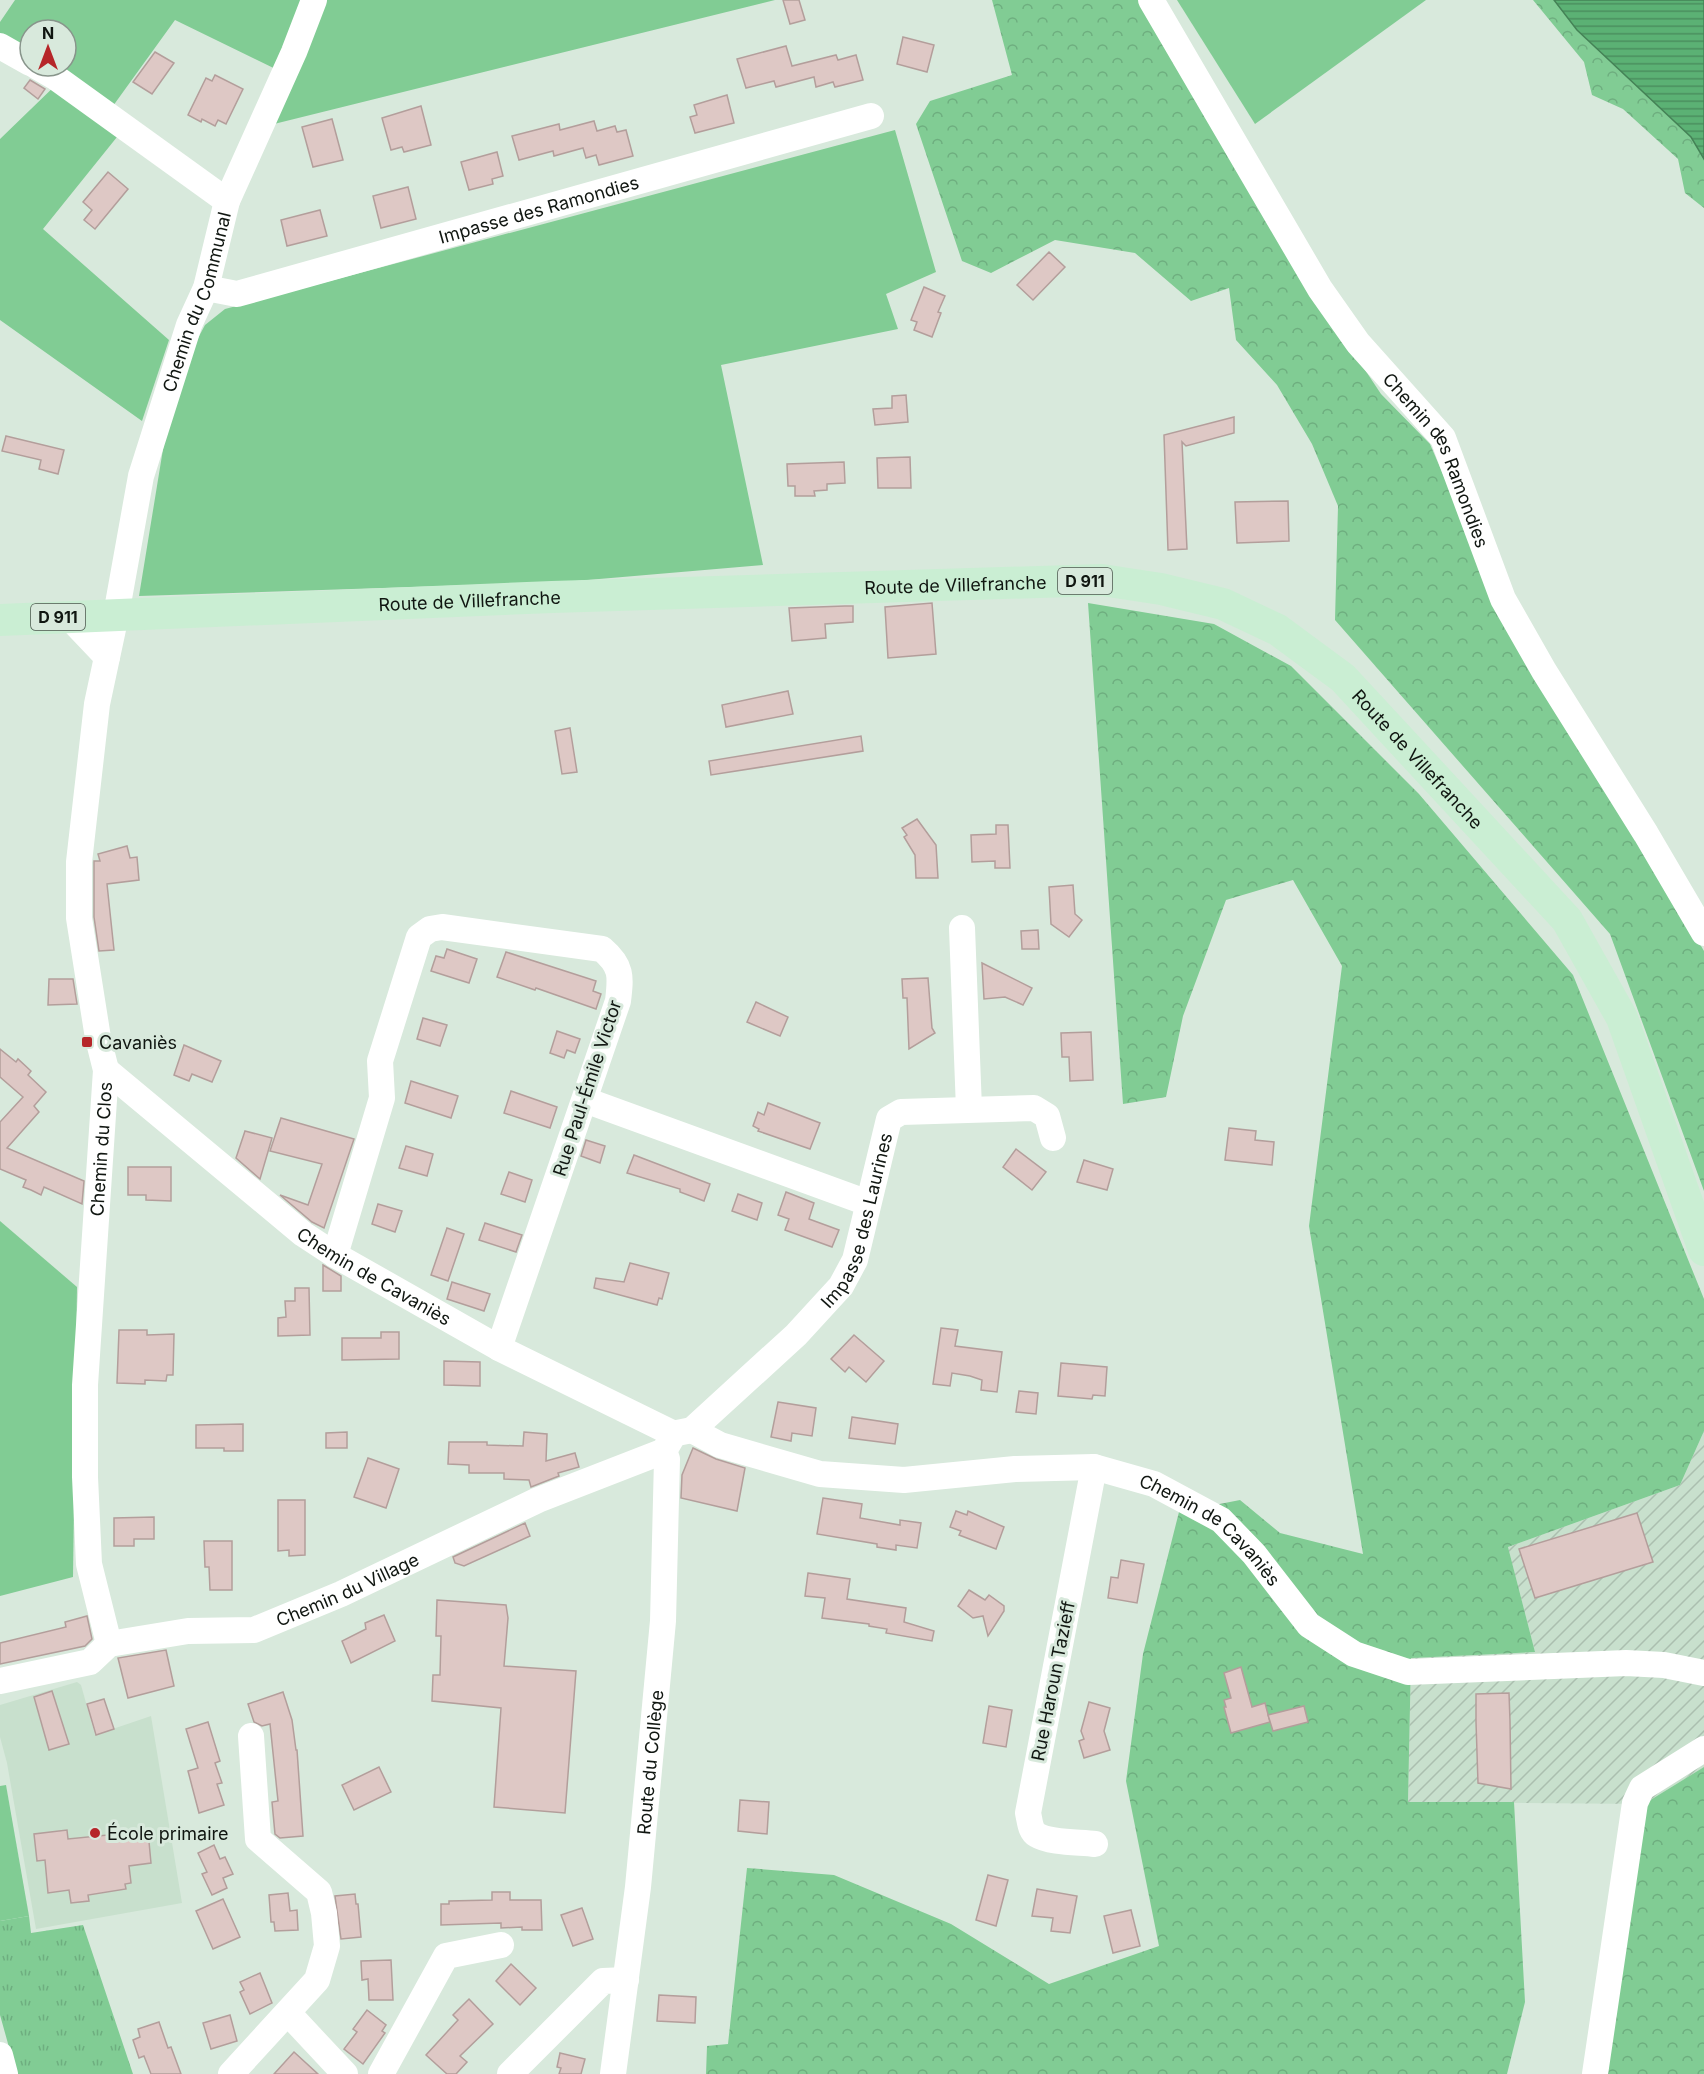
<svg xmlns="http://www.w3.org/2000/svg" width="1704" height="2074" font-family="Inter,sans-serif">
  <style>
    .built { fill: #c8e0cd }
    .industrial { fill: url(#industrial-furrows) }
    .green { fill: #81cc94 }
    .forest { fill: url(#forest-crowns) }
    .park { fill: url(#park-tufts) }
    .water { fill: url(#water-rules); stroke: #448256; stroke-width: 1.5 }
    .building { fill: #dec8c5; stroke: #b39e9b; stroke-width: 1.5 }
    .lines { fill: none; stroke-linecap: round; stroke-linejoin: round }
    .minor { stroke: #fff; stroke-width: 26 }
    .major { stroke: #caeed3; stroke-width: 32 }
    .poi-dot { fill: #b62629; stroke: #d8e9dc; stroke-width: 2 }
    .labels { text-anchor: middle; dominant-baseline: central; stroke-width: 6; stroke-linejoin: round; paint-order: stroke }
    .shield { fill: #d8e9dc; stroke: #4c554e; stroke-width: 1.5 }
    .shield-label { font-size: 16px; font-weight: bold; fill: #101611 }
    .street-label { font-size: 18px; fill: #101611; stroke: #d8e9dc }
    .poi-label { font-size: 18px; fill: #101611; stroke: #d8e9dc; text-anchor: start }
  </style>
  <defs>
    <pattern id="industrial-furrows" width="10" height="10" patternUnits="userSpaceOnUse" patternTransform="scale(1.5)"><rect width="10" height="10" fill="#c8e0cd"/><path d="M-1 1l2-2M0 10L10 0M9 11l2-2" fill="none" stroke="#abbfaf"/></pattern>
    <pattern id="forest-crowns" width="20" height="18" patternUnits="userSpaceOnUse" patternTransform="scale(1.5)"><rect width="20" height="18" fill="#81cc94"/><path d="M2 6a3 3 0 1 1 6 0M12 15a3 3 0 1 1 6 0" fill="none" stroke="#6eae7f"/></pattern>
    <pattern id="park-tufts" width="24" height="20" patternUnits="userSpaceOnUse" patternTransform="scale(1.5)"><rect width="24" height="20" fill="#81cc94"/><path d="M3 7l-1-3M5 7V3M7 7l1-3M15 17l-1-3M17 17v-4M19 17l1-3" fill="none" stroke="#6eae7f"/></pattern>
    <pattern id="water-rules" width="6" height="5" patternUnits="userSpaceOnUse" patternTransform="scale(1.5)"><rect width="6" height="5" fill="#5bb174"/><path d="M0 2.5h6" fill="none" stroke="#4a8f5e"/></pattern>
  </defs>
  <rect width="100%" height="100%" fill="#d8e9dc"/>
  <polygon class="built" points="77,1682 81,1685 95,1735 151,1716 182,1903 36,1929 7,1763 0,1737 0,1705"/>
  <polygon class="industrial" points="1704,1431 1704,1767 1644,1804 1408,1802 1411,1657 1535,1652 1508,1547 1680,1485"/>
  <g class="green">
    <polygon points="15,0 775,0 274,124 294,78 175,20 100,124 117,137 43,229 169,340 142,421 0,320 0,139 62,79 44,66 66,66 66,30 30,30 30,56 0,35 0,22"/>
    <polygon points="1177,0 1426,0 1255,124"/>
    <polygon points="895,130 936,272 886,294 898,329 721,365 763,565 564,582 139,596 165,437 188,357 205,325 225,309"/>
    <polygon points="0,1221 77,1287 73,1577 0,1596"/>
    <polygon points="6,1785 29,1916 0,1921 0,1786"/>
  </g>
  <g class="forest">
    <polygon points="992,0 1142,0 1267,222 1381,394 1430,444 1493,591 1704,951 1704,1191 1610,934 1335,620 1338,506 1312,444 1277,385 1236,340 1229,288 1191,301 1135,253 1055,240 991,273 962,261 916,124 930,101 1012,75"/>
    <polygon points="1533,0 1554,0 1577,30 1691,137 1704,158 1704,208 1685,193 1678,159 1623,109 1592,95 1584,62"/>
    <polygon points="1088,603 1214,624 1291,666 1419,794 1573,975 1704,1299 1704,1431 1680,1485 1508,1547 1535,1652 1411,1658 1408,1802 1514,1802 1525,2002 1507,2074 706,2074 707,2046 728,2044 747,1868 834,1875 951,1924 1049,1984 1159,1946 1126,1781 1143,1654 1179,1512 1240,1500 1280,1533 1363,1554 1309,1226 1342,966 1293,880 1226,900 1183,1016 1166,1097 1123,1104"/>
    <polygon points="1704,1767 1704,2074 1599,2074 1644,1804"/>
  </g>
  <polygon class="park" points="29,1916 31,1933 83,1925 133,2074 18,2074 12,2058 0,2015 0,1921"/>
  <polygon class="water" points="1554,0 1704,0 1704,159 1691,137 1577,30"/>
  <g class="building">
    <polygon points="783,0 799,0 805,20 790,24"/>
    <polygon points="903,37 934,45 927,72 897,64"/>
    <polygon points="786,46 792,66 836,55 838,60 856,55 863,80 835,87 833,82 816,87 814,77 776,87 774,81 746,88 737,59"/>
    <polygon points="155,52 174,63 152,94 133,82"/>
    <polygon points="215,75 243,89 226,124 218,120 215,126 202,119 201,122 188,115 206,78 212,81"/>
    <polygon points="30,80 45,89 38,99 24,88"/>
    <polygon points="727,95 734,123 695,133 690,117 697,115 694,105"/>
    <polygon points="421,106 431,145 404,152 402,147 391,150 382,118"/>
    <polygon points="332,119 343,160 313,167 302,127"/>
    <polygon points="594,121 597,131 615,126 617,132 626,130 633,156 599,165 596,155 586,158 583,148 554,156 553,151 519,160 512,136 559,124 560,130"/>
    <polygon points="497,152 503,176 492,179 493,184 469,190 461,162"/>
    <polygon points="108,172 128,189 95,229 84,220 92,210 83,202"/>
    <polygon points="408,187 416,219 381,228 373,196"/>
    <polygon points="320,210 327,236 287,246 281,220"/>
    <polygon points="1049,252 1065,267 1033,300 1017,285"/>
    <polygon points="924,287 945,296 938,312 941,313 932,337 914,330 917,322 911,320"/>
    <polygon points="906,395 908,422 875,425 873,409 892,408 892,396"/>
    <polygon points="1234,417 1234,433 1186,446 1182,442 1187,549 1168,550 1164,435"/>
    <polygon points="6,436 64,450 58,474 39,469 41,460 2,451"/>
    <polygon points="910,457 911,488 878,488 877,458"/>
    <polygon points="844,462 845,483 827,484 827,490 814,491 815,496 795,496 795,486 788,486 787,464"/>
    <polygon points="1288,501 1289,541 1237,543 1235,502"/>
    <polygon points="932,603 936,654 888,658 885,607"/>
    <polygon points="845,606 853,606 853,622 825,624 826,638 792,641 789,608"/>
    <polygon points="788,691 793,714 726,727 722,705"/>
    <polygon points="570,728 577,772 562,774 555,731"/>
    <polygon points="861,736 863,751 711,775 709,761"/>
    <polygon points="917,819 936,845 938,878 916,878 915,855 904,837 907,835 902,828"/>
    <polygon points="996,825 1008,825 1010,868 995,868 995,861 972,862 971,835 996,834"/>
    <polygon points="127,846 130,858 137,857 139,880 107,884 114,950 99,951 94,917 94,861 100,861 98,854"/>
    <polygon points="1073,885 1075,914 1082,920 1069,937 1051,924 1049,887"/>
    <polygon points="1038,930 1039,949 1022,949 1021,931"/>
    <polygon points="447,949 477,959 469,983 431,971 436,956 444,958"/>
    <polygon points="506,952 596,981 593,991 601,994 596,1009 536,988 535,990 497,977"/>
    <polygon points="982,963 1032,988 1023,1005 1005,997 984,999"/>
    <polygon points="928,978 932,1028 935,1033 909,1049 907,998 903,998 902,979"/>
    <polygon points="49,979 73,979 77,1004 48,1005"/>
    <polygon points="756,1002 788,1017 780,1036 747,1022"/>
    <polygon points="423,1018 447,1025 440,1046 417,1039"/>
    <polygon points="557,1031 580,1039 575,1053 567,1050 564,1058 550,1053"/>
    <polygon points="1091,1032 1093,1080 1070,1081 1069,1057 1062,1057 1061,1033"/>
    <polygon points="184,1045 221,1061 212,1082 192,1074 189,1081 174,1075"/>
    <polygon points="0,1049 16,1062 18,1059 31,1071 28,1075 46,1092 34,1106 39,1112 7,1148 84,1181 82,1204 44,1187 41,1195 31,1190 23,1187 26,1180 0,1169 0,1122 23,1097 0,1077"/>
    <polygon points="411,1081 458,1096 451,1118 405,1103"/>
    <polygon points="511,1091 557,1107 550,1128 504,1113"/>
    <polygon points="768,1103 820,1123 810,1149 758,1131 759,1129 753,1126 758,1112 764,1115"/>
    <polygon points="281,1118 354,1139 324,1228 312,1222 280,1195 308,1205 322,1164 270,1151"/>
    <polygon points="1229,1128 1256,1131 1255,1140 1274,1142 1272,1165 1225,1160"/>
    <polygon points="245,1131 272,1138 260,1179 236,1158"/>
    <polygon points="586,1140 605,1146 600,1163 581,1156"/>
    <polygon points="406,1146 433,1154 427,1176 399,1168"/>
    <polygon points="1016,1149 1046,1172 1032,1190 1003,1167"/>
    <polygon points="634,1155 710,1184 704,1201 680,1192 680,1189 627,1173"/>
    <polygon points="1084,1160 1113,1169 1107,1190 1077,1182"/>
    <polygon points="128,1167 171,1167 171,1201 146,1200 146,1195 128,1195"/>
    <polygon points="509,1172 532,1180 525,1202 501,1194"/>
    <polygon points="786,1192 814,1203 809,1219 839,1230 832,1247 785,1230 789,1219 778,1215"/>
    <polygon points="738,1194 762,1203 757,1220 732,1211"/>
    <polygon points="378,1204 402,1211 395,1232 372,1224"/>
    <polygon points="485,1223 522,1235 516,1252 479,1240"/>
    <polygon points="447,1228 464,1234 448,1281 431,1275"/>
    <polygon points="630,1263 669,1273 662,1299 659,1298 657,1305 594,1288 596,1278 624,1282"/>
    <polygon points="323,1265 341,1276 341,1291 323,1291"/>
    <polygon points="452,1282 490,1294 484,1311 447,1299"/>
    <polygon points="295,1288 309,1288 310,1335 278,1336 278,1318 286,1317 285,1301 295,1301"/>
    <polygon points="941,1328 958,1330 955,1346 1002,1352 997,1392 981,1390 982,1380 970,1376 952,1373 950,1386 933,1384"/>
    <polygon points="119,1330 147,1330 147,1335 174,1334 173,1375 167,1375 166,1381 145,1380 145,1384 117,1383"/>
    <polygon points="381,1332 399,1332 399,1359 342,1360 342,1338 381,1338"/>
    <polygon points="854,1335 884,1361 866,1382 849,1367 845,1372 831,1359"/>
    <polygon points="444,1361 480,1362 480,1386 444,1385"/>
    <polygon points="1061,1363 1107,1367 1105,1396 1093,1395 1092,1399 1058,1396"/>
    <polygon points="1019,1391 1038,1393 1036,1414 1016,1412"/>
    <polygon points="778,1402 816,1408 812,1436 792,1433 791,1441 771,1437"/>
    <polygon points="852,1417 898,1424 895,1444 849,1438"/>
    <polygon points="243,1424 243,1451 224,1451 224,1448 196,1448 196,1425"/>
    <polygon points="347,1432 347,1448 326,1448 326,1433"/>
    <polygon points="524,1432 547,1434 546,1461 575,1453 579,1467 558,1473 559,1476 531,1487 529,1480 504,1479 504,1473 469,1473 469,1465 448,1464 449,1442 487,1442 487,1445 523,1446"/>
    <polygon points="693,1448 716,1459 745,1468 737,1511 681,1498 682,1475"/>
    <polygon points="368,1458 399,1469 386,1508 354,1497"/>
    <polygon points="823,1498 862,1504 860,1518 900,1525 900,1520 921,1523 917,1548 896,1545 896,1550 877,1547 877,1544 817,1534"/>
    <polygon points="278,1500 305,1500 305,1555 289,1556 289,1550 278,1551"/>
    <polygon points="956,1511 967,1515 968,1511 1004,1527 996,1549 959,1535 961,1531 950,1527"/>
    <polygon points="1637,1513 1653,1562 1535,1598 1519,1549"/>
    <polygon points="154,1517 154,1539 134,1539 134,1546 114,1546 114,1518"/>
    <polygon points="525,1523 530,1536 464,1566 455,1563 453,1557"/>
    <polygon points="204,1541 232,1541 232,1590 210,1590 209,1567 205,1567"/>
    <polygon points="1121,1560 1144,1564 1137,1603 1108,1598 1111,1577 1118,1578"/>
    <polygon points="808,1573 850,1579 847,1599 906,1608 904,1622 934,1631 932,1641 886,1633 887,1629 869,1626 869,1624 822,1618 825,1598 805,1596"/>
    <polygon points="969,1590 985,1600 989,1595 1004,1606 1004,1611 988,1636 983,1616 973,1618 958,1606"/>
    <polygon points="437,1600 506,1605 508,1618 504,1666 576,1671 565,1813 494,1807 501,1708 432,1701 433,1675 440,1675 441,1636 436,1636"/>
    <polygon points="384,1615 395,1641 351,1663 342,1641 366,1629 365,1623"/>
    <polygon points="87,1616 92,1639 85,1646 0,1664 0,1643 66,1627 65,1622"/>
    <polygon points="166,1650 174,1686 128,1698 118,1658"/>
    <polygon points="1241,1667 1252,1707 1265,1703 1270,1722 1231,1733 1224,1707 1226,1707 1224,1700 1231,1698 1224,1673"/>
    <polygon points="52,1691 69,1744 49,1750 34,1697"/>
    <polygon points="283,1692 292,1720 296,1750 297,1750 303,1836 280,1838 275,1834 272,1802 278,1801 270,1724 262,1726 254,1722 248,1704"/>
    <polygon points="1509,1693 1510,1721 1511,1789 1478,1783 1476,1722 1476,1694"/>
    <polygon points="104,1699 114,1729 96,1735 87,1704"/>
    <polygon points="1089,1702 1110,1708 1104,1731 1110,1750 1084,1758 1079,1741 1084,1739 1081,1731"/>
    <polygon points="989,1706 1012,1710 1006,1747 983,1743"/>
    <polygon points="1304,1706 1308,1722 1273,1731 1268,1715"/>
    <polygon points="208,1722 220,1761 215,1763 222,1783 217,1784 224,1805 199,1813 188,1771 198,1768 186,1729"/>
    <polygon points="379,1767 391,1792 354,1810 342,1785"/>
    <polygon points="740,1800 769,1802 767,1834 738,1831"/>
    <polygon points="67,1830 68,1839 148,1831 151,1863 129,1866 131,1883 125,1884 126,1889 88,1895 89,1901 71,1903 69,1890 48,1893 45,1860 37,1861 34,1834"/>
    <polygon points="214,1845 220,1859 225,1857 233,1874 223,1878 227,1888 212,1895 202,1874 207,1872 198,1853"/>
    <polygon points="988,1875 1008,1880 996,1926 976,1920"/>
    <polygon points="1037,1889 1077,1896 1070,1933 1051,1931 1053,1918 1032,1916"/>
    <polygon points="492,1892 510,1892 510,1900 541,1900 542,1930 522,1930 522,1927 501,1928 501,1923 441,1925 441,1904 449,1904 449,1901 492,1900"/>
    <polygon points="288,1893 290,1911 297,1910 298,1930 275,1931 274,1922 271,1922 269,1895"/>
    <polygon points="355,1894 356,1904 358,1904 361,1937 341,1939 335,1896"/>
    <polygon points="223,1899 240,1937 213,1949 196,1911"/>
    <polygon points="582,1908 593,1939 573,1946 561,1915"/>
    <polygon points="1131,1910 1140,1946 1113,1953 1104,1916"/>
    <polygon points="391,1960 393,2000 369,2000 368,1979 362,1980 361,1961"/>
    <polygon points="511,1964 536,1988 520,2005 496,1981"/>
    <polygon points="260,1973 272,2003 250,2014 240,1992 244,1990 240,1982"/>
    <polygon points="659,1995 696,1997 695,2023 657,2021"/>
    <polygon points="469,1999 493,2024 460,2056 467,2062 456,2074 447,2074 426,2055 458,2020 453,2015"/>
    <polygon points="367,2010 386,2025 382,2031 385,2033 363,2064 344,2049 357,2032 353,2029"/>
    <polygon points="230,2015 237,2041 211,2049 203,2023"/>
    <polygon points="159,2022 168,2048 171,2047 181,2074 151,2074 144,2056 139,2058 133,2040 140,2037 138,2029"/>
    <polygon points="294,2052 318,2074 274,2074"/>
    <polygon points="560,2053 585,2059 581,2074 559,2074 561,2068 557,2067"/>
  </g>
  <g class="lines">
    <g class="minor">
      <path id="s1" d="M1151,0l169,289 38,54 85,95 60,161 41,72 102,163 58,99"/>
      <polyline points="0,46 30,63"/>
      <polyline points="36,66 55,77 227,201"/>
      <path id="s2" d="M206,288l31,6 634,-178"/>
      <polyline points="69,617 107,657"/>
      <polyline points="962,928 969,1109"/>
      <path id="s3" d="M106,1070l197,164 32,21 164,93 175,86"/>
      <polyline points="585,1100 868,1203"/>
      <path d="M335,1255l47,-157 -2,-37 39,-124 11,-8 12,-2 160,22c20,17 19,27 16,52l-119,347"/>
      <path id="s4" d="M692,1430l28,15 100,29 84,6 111,-11 79,-2 60,17 67,36 33,34 55,71 45,29 54,18 218,-9 38,2 40,8"/>
      <path id="s5" d="M677,1433l15,-3 104,-95 45,-49 14,-26 34,-141 12,-7 133,-4 13,8 6,22"/>
      <path d="M1094,1467l-66,346c2,8 2,18 9,22 13,8 43,7 58,9"/>
      <path id="s6" d="M109,1644l-20,-80 -4,-87v-92l21,-315 -8,-32 -19,-120v-56l18,-158 19,-89 25,-139 48,-151 17,-37 21,-87 67,-149 20,-52"/>
      <path id="s7" d="M0,1681l90,-19 19,-18 79,-13 66,-1 87,-36 197,-94 126,-49 10,-17"/>
      <polyline points="288,2013 345,2074"/>
      <polyline points="0,2055 5,2074"/>
      <polyline points="231,2074 317,1980 327,1946 324,1913 319,1892 258,1839 251,1736"/>
      <polyline points="381,2074 446,1956 501,1945"/>
      <polyline points="510,2074 603,1981 626,1980"/>
      <path id="s8" d="M613,2074l25,-187 25,-266 4,-162 -3,-8"/>
      <polyline points="1595,2074 1635,1803 1642,1788 1704,1749"/>
    </g>
    <path class="major" id="s9" d="M0,620l552,-23 550,-17 59,9 62,15 55,26 65,48 224,242 55,98 82,232"/>
  </g>
  <g class="poi-dot">
    <rect x="81" y="1036" width="12" height="12" rx="3"/>
    <circle cx="95" cy="1833" r="6"/>
  </g>
  <g class="labels">
    <g class="shield">
      <rect x="1058" y="568" width="54" height="26" rx="4.5"/>
      <rect x="31" y="604" width="54" height="26" rx="4.5"/>
    </g>
    <g class="shield-label">
      <text x="1085" y="581">D 911</text>
      <text x="58" y="617">D 911</text>
    </g>
    <g class="street-label">
      <text stroke="none"><textPath href="#s2" startOffset="345">Impasse des Ramondies</textPath></text>
      <text stroke="none"><textPath href="#s6" startOffset="1362">Chemin du Communal</textPath></text>
      <text stroke="none"><textPath href="#s1" startOffset="544">Chemin des Ramondies</textPath></text>
      <text stroke="none"><textPath href="#s9" startOffset="956">Route de Villefranche</textPath></text>
      <text stroke="none"><textPath href="#s9" startOffset="470">Route de Villefranche</textPath></text>
      <text stroke="none"><textPath href="#s9" startOffset="1478">Route de Villefranche</textPath></text>
      <text transform="translate(587 1088) rotate(-72)">Rue Paul-Émile Victor</text>
      <text stroke="none"><textPath href="#s6" startOffset="498">Chemin du Clos</textPath></text>
      <text stroke="none"><textPath href="#s5" startOffset="290">Impasse des Laurines</textPath></text>
      <text stroke="none"><textPath href="#s3" startOffset="339">Chemin de Cavaniès</textPath></text>
      <text stroke="none"><textPath href="#s4" startOffset="546">Chemin de Cavaniès</textPath></text>
      <text stroke="none"><textPath href="#s7" startOffset="366">Chemin du Village</textPath></text>
      <text transform="translate(1053 1681) rotate(-79)">Rue Haroun Tazieff</text>
      <text stroke="none"><textPath href="#s8" startOffset="314">Route du Collège</textPath></text>
    </g>
    <g class="poi-label">
      <text x="99" y="1042">Cavaniès</text>
      <text x="107" y="1833">École primaire</text>
    </g>
  </g>
  <g transform="translate(48 48)"><circle r="28" fill="#d8e9dc" stroke="#88958b" stroke-width="1.5"/>
  <path d="M0-4.5L10 22L0 15L-10 22Z" fill="#b62629"/>
  <text y="-9" font-size="16" font-weight="bold" text-anchor="middle" fill="#101611">N</text>
  </g>
</svg>
